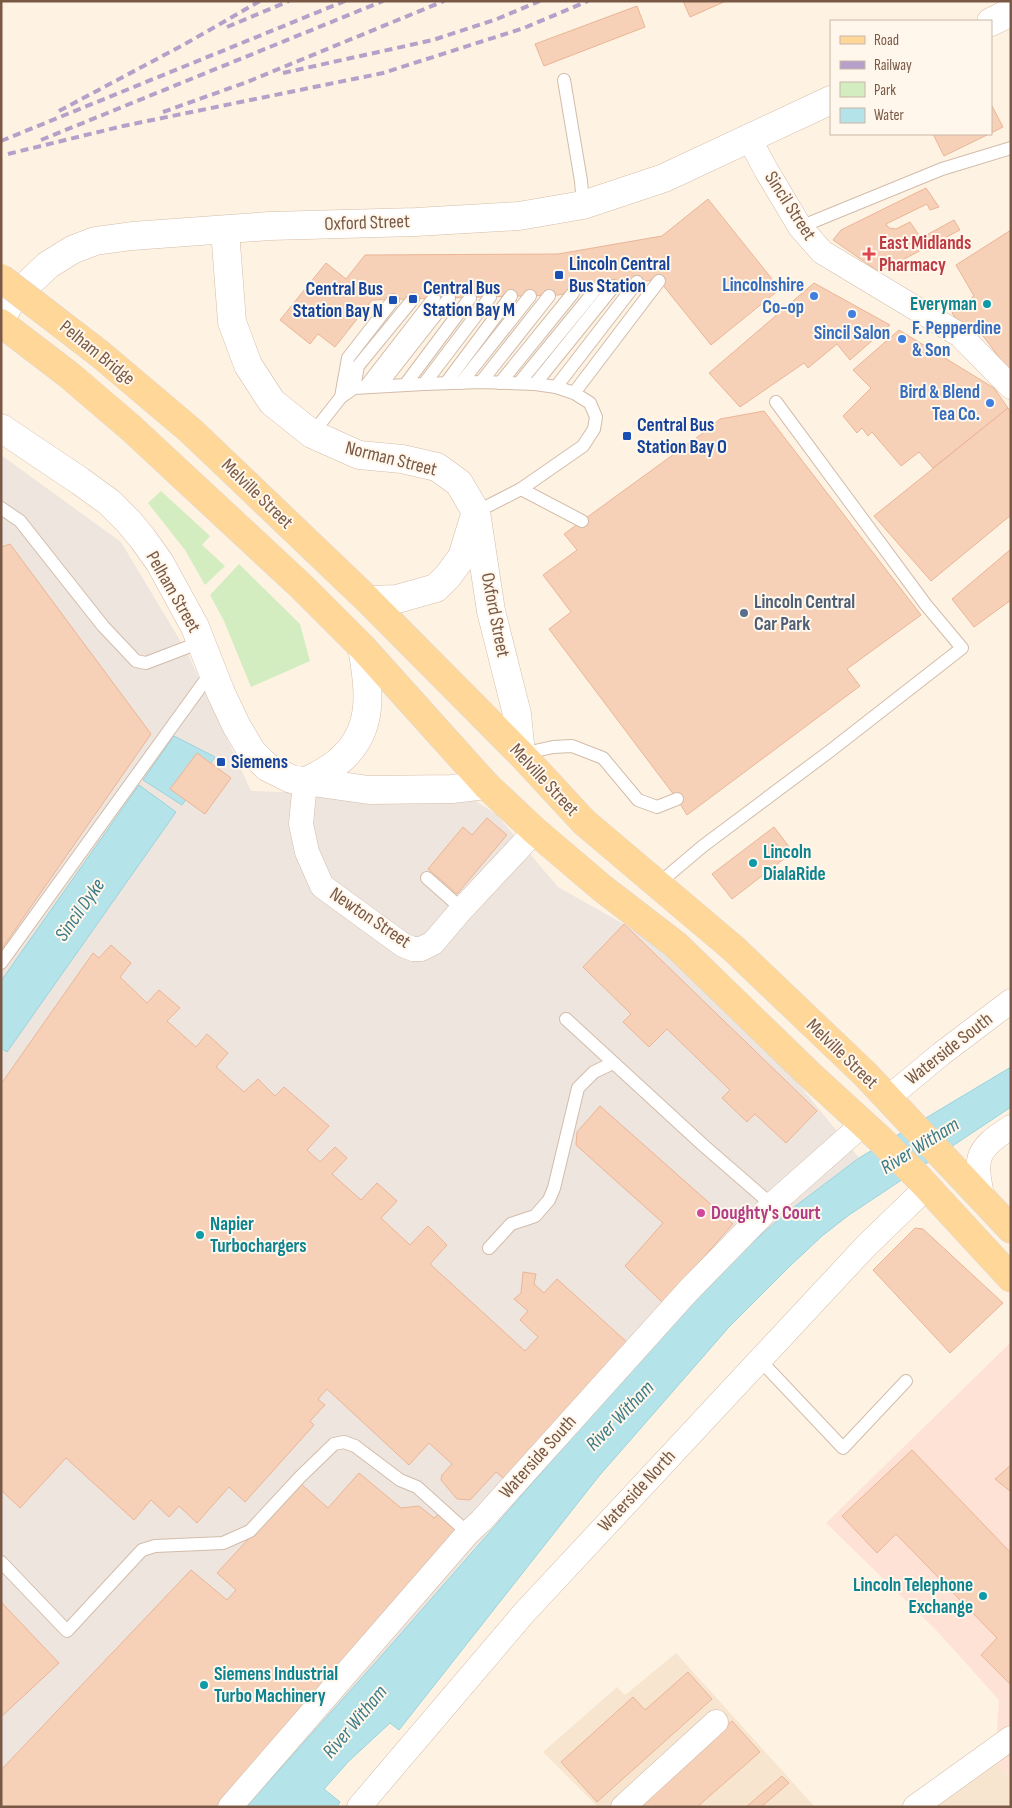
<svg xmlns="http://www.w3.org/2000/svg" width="1012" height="1808" font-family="'Sofia Sans Condensed',sans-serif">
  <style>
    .residential { fill: #f7e5d0 }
    .commercial { fill: #ffe2d6 }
    .industrial { fill: #ede5de }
    .green { fill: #d3edc0 }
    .water { fill: #b5e3ea; stroke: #9ad3dd }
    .building { fill: #f6d0b7; stroke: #ebb596 }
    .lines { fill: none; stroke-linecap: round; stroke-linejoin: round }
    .lane-casing { stroke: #d3bcaa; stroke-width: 14 }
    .street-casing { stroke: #d3bcaa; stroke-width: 25 }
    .secondary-casing { stroke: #d6bca8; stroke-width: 29 }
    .primary-casing { stroke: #dcd4cf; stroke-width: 29 }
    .lane { stroke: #fff; stroke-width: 12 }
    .street { stroke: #fff; stroke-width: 24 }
    .secondary { stroke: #fff; stroke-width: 28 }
    .primary { stroke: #ffd899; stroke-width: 28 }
    .rail { stroke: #b6a0c9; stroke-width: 4; stroke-dasharray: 8 5; stroke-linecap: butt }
    .primary-bridge-casing { stroke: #dcd4cf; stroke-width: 29; stroke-linecap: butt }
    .primary-bridge { stroke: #ffd899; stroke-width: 28 }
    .health-dot { fill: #e0444e; stroke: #fff7eb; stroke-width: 2 }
    .transit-dot { fill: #1a4fb4; stroke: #fff7eb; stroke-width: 2 }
    .shop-dot { fill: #3f7fe0; stroke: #fff7eb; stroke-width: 2 }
    .culture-dot { fill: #0f9aa8; stroke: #fff7eb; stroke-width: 2 }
    .service-dot { fill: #5c6f8a; stroke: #fff7eb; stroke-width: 2 }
    .hotel-dot { fill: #d1479c; stroke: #fff7eb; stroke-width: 2 }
    .labels { text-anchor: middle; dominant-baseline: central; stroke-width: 4; stroke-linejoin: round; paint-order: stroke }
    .street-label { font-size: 19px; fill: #795846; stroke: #fff7eb }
    .health-label { font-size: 19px; font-weight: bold; fill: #be3a42; stroke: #fff7eb; text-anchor: start }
    .transit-label { font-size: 19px; font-weight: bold; fill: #164399; stroke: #fff7eb; text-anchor: start }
    .shop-label { font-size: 19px; font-weight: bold; fill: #366cbe; stroke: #fff7eb; text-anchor: end }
    .culture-label { font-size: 19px; font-weight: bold; fill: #0d838f; stroke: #fff7eb; text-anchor: start }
    .service-label { font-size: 19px; font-weight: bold; fill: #4e5e75; stroke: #fff7eb; text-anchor: start }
    .hotel-label { font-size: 19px; font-weight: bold; fill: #b23c85; stroke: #fff7eb; text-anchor: start }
    .water-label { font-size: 20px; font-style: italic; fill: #3b7b87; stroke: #fff7eb }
  </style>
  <rect width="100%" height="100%" fill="#fef3e3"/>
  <g class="residential">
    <polygon points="676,1653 815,1807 598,1807 543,1752 617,1687 625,1695"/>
    <polygon points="995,1761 1011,1779 1011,1807 936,1807"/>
  </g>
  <polygon class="commercial" points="1009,1344 1011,1346 1011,1779 995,1761 999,1700 936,1630 826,1523"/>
  <polygon class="industrial" points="1,455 121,542 187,652 251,791 473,799 497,815 558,887 666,948 769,1048 859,1158 785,1214 736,1257 519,1496 384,1653 246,1807 1,1807"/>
  <g class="green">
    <polygon points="161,491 210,536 202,545 225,566 205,585 185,550 148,503"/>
    <polygon points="239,564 300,624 310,661 251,687 224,621 210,595"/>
  </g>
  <g class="water">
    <polygon points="174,736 215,757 182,805 143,780"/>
    <polygon points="139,785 176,812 7,1052 1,1048 1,981"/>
    <polygon points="1011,1067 1011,1107 849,1215 822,1236 790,1266 729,1327 599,1476 399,1730 390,1723 349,1761 324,1789 340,1802 337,1807 246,1807 384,1653 692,1300 736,1257 785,1214 859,1158"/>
  </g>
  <g class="building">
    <polygon points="683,1 726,1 690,17"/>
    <polygon points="637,6 645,27 544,66 535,44"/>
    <polygon points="991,104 1003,127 991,133"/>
    <polygon points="933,134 989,134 944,156"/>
    <polygon points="926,188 939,207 930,210 927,204 886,224 889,228 896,229 910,222 921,238 954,220 960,230 879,272 833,240 841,230"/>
    <polygon points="708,199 780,289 711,345 658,279 558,295 372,300 335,347 318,334 310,344 280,320 326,263 346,279 365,255 558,254 662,236"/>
    <polygon points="1011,230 1011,373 980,332 968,337 952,313 974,296 956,265"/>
    <polygon points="814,283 890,325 850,360 837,344 808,368 804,363 740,407 709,373"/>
    <polygon points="899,330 994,388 1008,408 933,468 919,452 901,466 872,432 868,436 862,428 857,433 843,416 871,388 853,370"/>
    <polygon points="1008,408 1011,412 1011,515 931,581 874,516"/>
    <polygon points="764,411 921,615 847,669 860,686 687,815 677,799 549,629 571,612 543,575 577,550 564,534 703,433 720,419"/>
    <polygon points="10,544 151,734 1,950 1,547"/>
    <polygon points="1011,549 1011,600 974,627 952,599"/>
    <polygon points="197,753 231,778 205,814 170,789"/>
    <polygon points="487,818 507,835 457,894 428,869 463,827 472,835"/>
    <polygon points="774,827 793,852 732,899 712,874"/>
    <polygon points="624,924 817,1111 786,1143 755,1114 747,1122 722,1098 730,1090 667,1029 649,1047 623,1022 631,1014 583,967"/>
    <polygon points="111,945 131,963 120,977 147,1003 159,990 180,1008 167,1021 196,1047 207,1034 228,1053 216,1067 244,1092 258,1079 275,1096 284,1087 329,1126 307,1150 320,1162 335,1147 347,1158 332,1174 361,1200 377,1183 397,1201 381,1218 410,1245 428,1226 447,1245 430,1264 525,1351 538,1337 520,1320 528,1311 514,1299 521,1293 523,1272 536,1274 534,1284 544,1293 557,1279 629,1344 508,1482 496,1472 470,1500 457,1499 441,1480 442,1475 452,1464 429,1443 409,1465 327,1389 318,1399 325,1405 310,1421 314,1425 245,1502 229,1487 197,1523 179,1506 169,1517 151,1500 134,1520 66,1458 20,1508 1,1490 1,1084 93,953 99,958"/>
    <polygon points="600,1106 733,1224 663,1303 625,1266 663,1223 576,1145 577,1132"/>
    <polygon points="915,1228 923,1229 1003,1303 950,1353 873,1270"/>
    <polygon points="912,1450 1011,1553 1011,1685 981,1655 997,1638 896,1534 877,1553 842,1516"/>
    <polygon points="1011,1465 1011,1492 995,1479"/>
    <polygon points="359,1473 401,1508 419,1506 434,1518 439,1514 458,1532 220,1807 1,1807 1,1770 191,1570 227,1600 236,1590 217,1573 300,1483 328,1508"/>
    <polygon points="1,1602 59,1663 1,1717"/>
    <polygon points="688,1672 712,1699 597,1802 561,1762 633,1697 645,1710"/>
    <polygon points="732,1721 760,1752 697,1807 635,1807"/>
    <polygon points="782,1776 789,1783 761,1807 746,1807"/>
  </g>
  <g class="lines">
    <g class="lane-casing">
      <g id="lane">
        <polyline points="564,80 581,181 583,205"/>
        <polyline points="800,227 942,169 1011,148"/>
        <polyline points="481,382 549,296"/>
        <polyline points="446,383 511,296"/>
        <polyline points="461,383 530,296"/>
        <polyline points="500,383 573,293"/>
        <polyline points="519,383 596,289"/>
        <polyline points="424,384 490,297"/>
        <polyline points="535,384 614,286"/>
        <polyline points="405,385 470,298"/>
        <polyline points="380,386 449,298"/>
        <polyline points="365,387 434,298"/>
        <polyline points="556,387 637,282"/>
        <polyline points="354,388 358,366 413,299"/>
        <polyline points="574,393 659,281"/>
        <polyline points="341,397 348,358 393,300"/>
        <polyline points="312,434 341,397 354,388 424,384 481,382 535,384 556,387 574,393 590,403 596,417 594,429 583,446 521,489 476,512"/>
        <polyline points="521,489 582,521"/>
        <polyline points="1,508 20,521 103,626 136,661 146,663 201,642"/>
        <polyline points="521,754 553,747 572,746 603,758 638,800 657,807 677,799"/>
        <polyline points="427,878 462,909"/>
        <polyline points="658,884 703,846 830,751 962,648 926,605 776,402"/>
        <polyline points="1,963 212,671"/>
        <polyline points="566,1019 703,1145 772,1205"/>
        <polyline points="489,1248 511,1224 535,1216 549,1200 554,1188 578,1088 594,1072 613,1063"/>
        <polyline points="759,1359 843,1448 906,1381"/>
        <polyline points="1,1562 67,1631 142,1550 155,1546 223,1543 250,1531 300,1477 334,1444 344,1442 355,1446 400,1480 417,1487 468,1533"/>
      </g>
    </g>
    <g class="street-casing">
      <g id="street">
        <polyline points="749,138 766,170 800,227 822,252 960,335 1011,387"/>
        <polyline points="305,782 301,824 307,852 322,886 403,945 413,949 421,949 433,943 462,909 535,831"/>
        <polyline points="888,1098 941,1054 1011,1001"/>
        <path d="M983,1201c-8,-42 -10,-50 28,-74"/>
        <polyline points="230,1807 468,1533 481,1521 688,1291 776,1201 863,1124"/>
        <polyline points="359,1807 524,1613 866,1246 927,1187"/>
        <polyline points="623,1807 716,1722"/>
        <polyline points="915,1807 1011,1738"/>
      </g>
    </g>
    <g class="secondary-casing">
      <g id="secondary">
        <polyline points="991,22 1011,12"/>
        <polyline points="225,230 232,322 248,365 272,402 312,434 359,455 402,459 437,467 459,483 476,512 491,611 517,714 521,754"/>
        <polyline points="1,318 13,298 48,265 72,250 95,241 132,236 270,226 416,222 519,216 583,205 664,178 831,100"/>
        <polyline points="1,428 80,481 109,502 129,522 143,539 160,563 195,627 221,693 236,725 252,752 267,767 291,779 369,790 452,789 486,785"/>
        <polyline points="368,600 397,599 436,588 448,576 462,557 474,518"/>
        <path d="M305,782c11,-6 24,-12 33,-20 38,-31 31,-72 24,-115"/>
      </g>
    </g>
    <g class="primary-casing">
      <g id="primary">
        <polyline points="1,323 69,375 131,428 302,587 362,647 486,785 535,831 602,888 676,945 810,1075 882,1141 916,1175 1011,1278"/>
        <polyline points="191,431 368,600 521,754 584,822 734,949 865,1074 1011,1229"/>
      </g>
    </g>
    <use href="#lane" class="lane"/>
    <use href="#street" class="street"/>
    <use href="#secondary" class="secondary"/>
    <use href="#primary" class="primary"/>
    <g class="rail">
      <polyline points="227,27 289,1"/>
      <polyline points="283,73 433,40 497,19 540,1"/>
      <polyline points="59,111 185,44 260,1"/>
      <polyline points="163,112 247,82 444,1"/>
      <polyline points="41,140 383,1"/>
      <polyline points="1,141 345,1"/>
      <polyline points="8,154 123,126 383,73 524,28 588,1"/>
    </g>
    <g class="primary-bridge-casing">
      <polyline id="primary-bridge" points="1,278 100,354 191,431"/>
    </g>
    <use href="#primary-bridge" class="primary-bridge"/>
  </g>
  <path class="health-dot" d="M866.5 246.5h5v5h5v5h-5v5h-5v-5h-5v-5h5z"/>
  <g class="transit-dot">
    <rect x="554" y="270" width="10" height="10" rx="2.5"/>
    <rect x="408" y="294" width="10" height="10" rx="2.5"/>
    <rect x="388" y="295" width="10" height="10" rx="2.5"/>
    <rect x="622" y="431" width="10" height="10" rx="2.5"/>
    <rect x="216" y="757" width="10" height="10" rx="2.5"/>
  </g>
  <g class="shop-dot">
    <circle cx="814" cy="296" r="5"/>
    <circle cx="852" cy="314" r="5"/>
    <circle cx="902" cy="339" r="5"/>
    <circle cx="990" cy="403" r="5"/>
  </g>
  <g class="culture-dot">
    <circle cx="987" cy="304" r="5"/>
    <circle cx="753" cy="863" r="5"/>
    <circle cx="200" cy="1235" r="5"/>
    <circle cx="983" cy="1596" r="5"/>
    <circle cx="204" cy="1685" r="5"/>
  </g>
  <circle class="service-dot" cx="744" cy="613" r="5"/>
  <circle class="hotel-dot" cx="701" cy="1213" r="5"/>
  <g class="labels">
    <g class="street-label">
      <text transform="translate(790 206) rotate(57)">Sincil Street</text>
      <text transform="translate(367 223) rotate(-2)">Oxford Street</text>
      <text transform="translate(97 353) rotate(39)">Pelham Bridge</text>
      <text transform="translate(391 459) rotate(14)">Norman Street</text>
      <text transform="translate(257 494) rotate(44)">Melville Street</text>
      <text transform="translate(173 592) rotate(60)">Pelham Street</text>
      <text transform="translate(495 615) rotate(79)">Oxford Street</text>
      <text transform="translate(544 780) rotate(47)">Melville Street</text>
      <text transform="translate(370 918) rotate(34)">Newton Street</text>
      <text transform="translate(949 1049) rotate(-38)">Waterside South</text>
      <text transform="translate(842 1054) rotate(44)">Melville Street</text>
      <text transform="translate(538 1457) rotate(-48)">Waterside South</text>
      <text transform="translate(637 1491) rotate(-47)">Waterside North</text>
    </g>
    <g class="health-label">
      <text x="879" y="243">East Midlands<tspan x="879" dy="22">Pharmacy</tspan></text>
    </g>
    <g class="transit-label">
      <text x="569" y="264">Lincoln Central<tspan x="569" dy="22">Bus Station</tspan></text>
      <text x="423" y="288">Central Bus<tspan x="423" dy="22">Station Bay M</tspan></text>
      <text x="383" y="289" text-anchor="end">Central Bus<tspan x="383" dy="22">Station Bay N</tspan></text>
      <text x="637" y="425">Central Bus<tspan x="637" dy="22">Station Bay O</tspan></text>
      <text x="231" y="762">Siemens</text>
    </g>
    <g class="shop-label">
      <text x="804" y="285">Lincolnshire<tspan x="804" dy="22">Co-op</tspan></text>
      <text x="912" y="328" text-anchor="start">F. Pepperdine<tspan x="912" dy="22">&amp; Son</tspan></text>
      <text x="852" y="333" text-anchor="middle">Sincil Salon</text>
      <text x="980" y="392">Bird &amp; Blend<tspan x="980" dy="22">Tea Co.</tspan></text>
    </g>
    <g class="culture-label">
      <text x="977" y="304" text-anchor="end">Everyman</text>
      <text x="763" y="852">Lincoln<tspan x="763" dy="22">DialaRide</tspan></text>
      <text x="210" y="1224">Napier<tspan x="210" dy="22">Turbochargers</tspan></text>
      <text x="973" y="1585" text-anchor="end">Lincoln Telephone<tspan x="973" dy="22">Exchange</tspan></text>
      <text x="214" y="1674">Siemens Industrial<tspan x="214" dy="22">Turbo Machinery</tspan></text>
    </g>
    <g class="service-label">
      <text x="754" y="602">Lincoln Central<tspan x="754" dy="22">Car Park</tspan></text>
    </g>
    <g class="hotel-label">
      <text x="711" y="1213">Doughty's Court</text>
    </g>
    <g class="water-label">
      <text transform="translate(80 910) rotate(-55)">Sincil Dyke</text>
      <text transform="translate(920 1146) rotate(-32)">River Witham</text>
      <text transform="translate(620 1416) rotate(-46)">River Witham</text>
      <text transform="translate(355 1722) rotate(-50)">River Witham</text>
    </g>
  </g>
  <rect width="1012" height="1808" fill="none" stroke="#795846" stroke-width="5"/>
  <rect x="830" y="20" width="162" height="115" fill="#fff7eb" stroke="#c9b7a9"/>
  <rect x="840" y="36" width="25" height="8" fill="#ffd899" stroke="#c9b7a9"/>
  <text x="874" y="45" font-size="15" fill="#795846">Road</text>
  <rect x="840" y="61" width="25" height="8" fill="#b6a0c9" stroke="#c9b7a9"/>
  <text x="874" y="70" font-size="15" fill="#795846">Railway</text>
  <rect x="840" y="82" width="25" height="15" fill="#d3edc0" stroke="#c9b7a9"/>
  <text x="874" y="95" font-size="15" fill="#795846">Park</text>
  <rect x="840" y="108" width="25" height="15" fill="#b5e3ea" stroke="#c9b7a9"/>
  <text x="874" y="120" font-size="15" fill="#795846">Water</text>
</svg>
